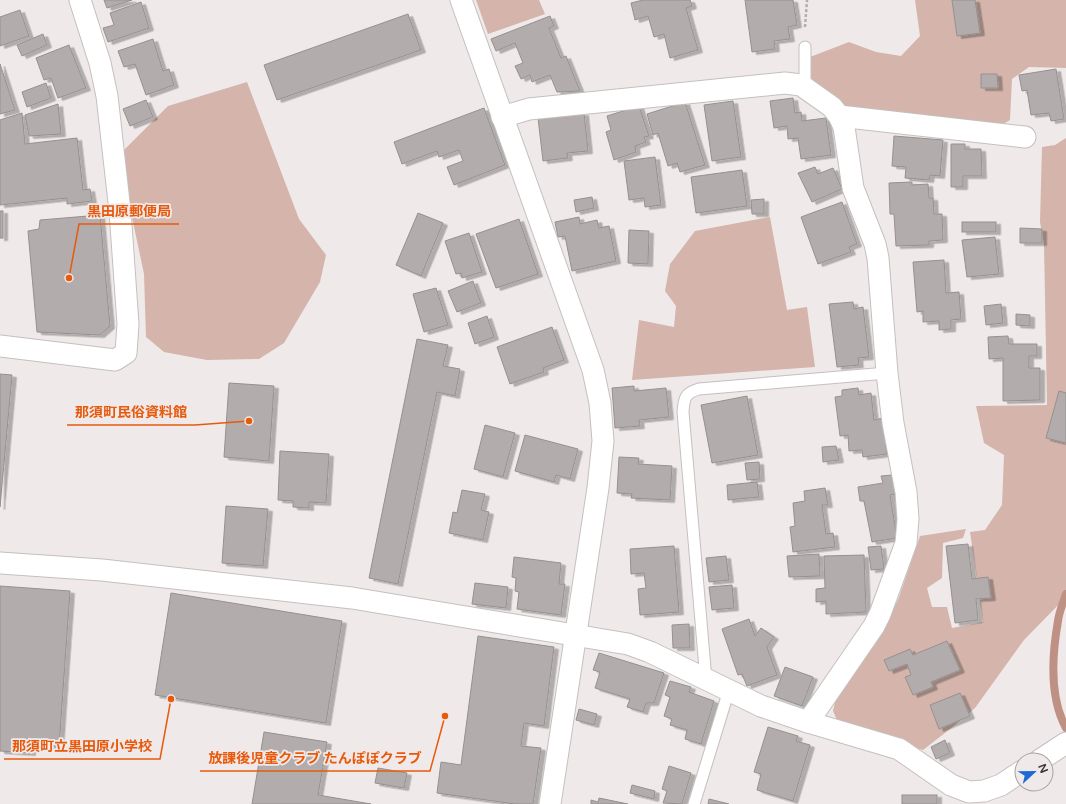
<svg xmlns="http://www.w3.org/2000/svg" width="1066" height="804" font-family="'Varela Round','Noto Sans JP',sans-serif">
  <style>
    .green { fill: #d4b4ab }
    .lines { fill: none; stroke-linecap: round; stroke-linejoin: round }
    .stream { stroke: #bf9185; stroke-width: 8 }
    .building { fill: #b2adac; stroke: #959190; filter: url(#shadow) }
    .lane-casing { stroke: #c4c0bf; stroke-width: 13 }
    .street-casing { stroke: #c4c0bf; stroke-width: 23 }
    .path { stroke: #b2aead; stroke-width: 2.5; stroke-dasharray: 3 2; stroke-linecap: butt }
    .lane { stroke: #fff; stroke-width: 11 }
    .street { stroke: #fff; stroke-width: 21 }
    .leader { fill: none; stroke: #e8590c; stroke-width: 1.5 }
    .callout-dot { fill: #e8590c; stroke: #efeae9; stroke-width: 1.5 }
    .callout-label { font-size: 14px; text-anchor: middle; font-weight: bold; fill: #e8590c; stroke: #efeae9; stroke-width: 3.5; stroke-linejoin: round; paint-order: stroke }
  </style>
  <defs>
    <filter id="shadow"><feDropShadow dx="4.5" dy="2.5" stdDeviation="0" flood-color="#0004"/></filter>
  </defs>
  <rect width="100%" height="100%" fill="#efeae9"/>
  <g class="green">
    <polygon points="476,0 539,0 545,14 488,34"/>
    <polygon points="915,0 1066,0 1066,68 1029,67 1012,79 1010,120 998,127 842,111 809,85 810,57 849,42 876,52 901,56 920,36"/>
    <polygon points="247,82 299,219 326,255 320,282 284,343 259,359 207,360 164,352 146,337 144,274 119,155 168,106"/>
    <polygon points="1066,138 1066,597 1024,640 975,708 950,729 923,750 903,744 837,720 833,711 837,694 883,627 898,600 920,536 966,529 963,538 943,543 942,578 927,588 932,607 947,607 952,628 983,622 970,532 985,530 1002,505 1004,455 984,443 976,406 1047,405 1044,244 1040,222 1042,147 1055,145"/>
    <polygon points="770,217 787,310 807,307 815,367 632,380 639,320 674,327 676,306 665,291 670,264 695,231"/>
  </g>
  <g class="lines">
    <path class="stream" d="M1066,594c-3,9 -7,18 -8,27 -6,34 -9,76 8,107"/>
  </g>
  <g class="building">
    <polygon points="104,0 132,0 107,8"/>
    <polygon points="643,0 690,0 692,6 686,8 698,50 670,58 664,34 654,37 648,16 635,20 631,3"/>
    <polygon points="745,0 793,0 797,25 788,27 790,39 774,41 775,49 752,52"/>
    <polygon points="952,0 975,0 980,33 957,36"/>
    <polygon points="141,2 149,28 108,42 103,28 114,25 110,13"/>
    <polygon points="20,10 29,36 0,46 0,17"/>
    <polygon points="408,14 421,50 277,100 264,65"/>
    <polygon points="550,16 554,26 549,28 561,58 566,56 580,91 557,92 550,75 532,82 530,75 521,79 515,66 523,63 515,43 496,51 491,39"/>
    <polygon points="43,34 47,45 22,56 17,45"/>
    <polygon points="153,39 163,71 169,69 174,85 146,95 135,64 124,67 118,51"/>
    <polygon points="69,45 86,88 58,98 51,78 44,80 36,58"/>
    <polygon points="0,64 15,110 0,114"/>
    <polygon points="1056,69 1064,119 1051,121 1049,113 1031,115 1027,90 1022,91 1019,75"/>
    <polygon points="981,74 997,74 998,88 981,88"/>
    <polygon points="46,83 51,98 27,107 22,92"/>
    <polygon points="793,98 795,113 801,112 802,121 826,118 831,155 801,159 798,138 788,139 787,126 774,128 770,101"/>
    <polygon points="146,100 153,117 130,126 123,109"/>
    <polygon points="733,101 741,157 712,161 704,105"/>
    <polygon points="685,102 705,165 680,172 677,163 668,166 658,133 653,135 647,114"/>
    <polygon points="58,104 61,134 29,136 25,115"/>
    <polygon points="639,106 649,136 644,137 646,142 635,146 636,152 614,160 606,132 611,130 607,116"/>
    <polygon points="484,108 505,165 454,185 447,167 463,161 459,150 439,157 437,151 402,164 394,142"/>
    <polygon points="22,113 25,144 77,138 83,190 90,189 92,201 67,204 67,198 0,205 0,120"/>
    <polygon points="584,113 588,151 567,153 568,158 543,161 538,118"/>
    <polygon points="894,136 943,140 940,176 930,175 929,180 905,178 906,167 892,166"/>
    <polygon points="951,144 965,144 965,149 981,149 982,176 963,176 963,187 951,187"/>
    <polygon points="655,157 661,205 645,207 644,198 629,200 624,161"/>
    <polygon points="815,167 818,174 833,168 842,189 812,202 798,173"/>
    <polygon points="742,170 747,206 696,213 691,177"/>
    <polygon points="912,182 912,185 928,184 929,198 933,198 934,214 942,214 943,240 929,241 929,245 896,246 894,214 890,214 889,183"/>
    <polygon points="592,197 594,208 576,212 574,200"/>
    <polygon points="764,199 764,214 752,214 751,200"/>
    <polygon points="842,202 857,244 849,247 851,252 818,264 801,217"/>
    <rect x="0" y="211" width="3" height="27"/>
    <polygon points="418,213 443,223 421,276 396,265"/>
    <polygon points="100,215 110,326 100,335 37,332 28,231 39,229 40,220"/>
    <polygon points="579,217 580,224 597,220 599,228 609,226 616,261 572,271 565,236 558,237 555,222"/>
    <polygon points="519,219 538,274 496,288 476,234"/>
    <rect x="962" y="222" width="34" height="10"/>
    <polygon points="1020,228 1042,229 1042,243 1020,243"/>
    <polygon points="629,230 649,231 648,264 628,263"/>
    <polygon points="469,233 482,272 462,278 461,273 456,274 445,241"/>
    <polygon points="995,237 999,274 967,277 962,240"/>
    <polygon points="944,260 946,293 959,292 961,319 951,320 951,329 939,330 939,321 923,322 923,311 917,312 913,262"/>
    <polygon points="473,281 481,303 457,312 448,291"/>
    <polygon points="436,288 448,325 424,332 413,294"/>
    <polygon points="853,302 854,309 863,307 869,357 858,358 859,365 837,367 829,304"/>
    <polygon points="1001,304 1003,323 986,325 984,306"/>
    <polygon points="1016,314 1030,315 1030,326 1016,325"/>
    <polygon points="487,316 494,337 475,344 468,323"/>
    <polygon points="552,327 564,360 543,368 544,372 510,384 497,347"/>
    <polygon points="1008,336 1009,344 1037,344 1037,356 1029,356 1029,368 1040,368 1040,400 1003,401 1003,358 989,359 988,337"/>
    <polygon points="417,339 448,345 443,366 460,369 455,396 437,392 398,584 369,578"/>
    <polygon points="0,374 12,375 0,507"/>
    <polygon points="229,383 274,386 269,461 224,457"/>
    <polygon points="634,386 634,391 666,388 669,417 639,420 640,426 615,428 612,388"/>
    <polygon points="858,388 859,395 871,393 874,420 883,418 887,454 863,457 862,450 849,451 848,435 840,436 835,397 842,396 842,390"/>
    <polygon points="1059,391 1066,393 1066,443 1046,438"/>
    <polygon points="747,396 758,455 712,463 701,405"/>
    <polygon points="485,425 515,433 503,477 474,469"/>
    <polygon points="525,435 578,449 570,479 556,475 554,482 515,471"/>
    <polygon points="836,446 839,460 823,462 822,447"/>
    <polygon points="280,451 329,454 326,503 309,502 309,508 293,507 293,501 278,500"/>
    <polygon points="619,457 639,458 638,464 672,466 670,500 631,498 632,494 617,493"/>
    <polygon points="759,462 760,479 747,480 745,463"/>
    <polygon points="892,475 896,494 890,495 897,538 872,542 864,501 860,501 858,487 883,483 881,476"/>
    <polygon points="757,482 759,497 728,500 727,485"/>
    <polygon points="825,488 828,505 822,505 826,534 833,533 835,547 793,552 790,527 795,526 793,503 805,501 804,491"/>
    <polygon points="462,490 485,494 481,510 489,512 483,540 449,533 453,512 457,513"/>
    <polygon points="226,506 268,509 263,566 222,563"/>
    <polygon points="968,544 972,579 988,577 991,598 976,599 978,620 955,623 946,546"/>
    <polygon points="674,546 679,612 640,615 638,589 646,588 644,573 631,574 630,549"/>
    <polygon points="881,546 884,569 871,570 868,547"/>
    <polygon points="819,554 820,576 789,577 787,556"/>
    <polygon points="864,555 866,612 826,614 826,601 816,602 816,589 825,588 824,556"/>
    <polygon points="726,556 729,580 709,582 706,558"/>
    <polygon points="514,557 561,563 559,584 565,584 561,615 517,609 519,592 515,591 516,578 512,577"/>
    <polygon points="475,583 508,587 506,608 472,604"/>
    <polygon points="732,585 734,608 712,610 709,587"/>
    <polygon points="0,586 70,591 59,747 31,745 31,753 0,751"/>
    <polygon points="171,593 342,621 326,723 155,695"/>
    <polygon points="749,619 755,636 761,628 774,637 767,647 777,675 747,686 742,674 738,675 722,629"/>
    <polygon points="689,624 690,648 673,648 672,625"/>
    <polygon points="478,636 554,647 544,726 524,723 521,746 541,748 533,804 515,804 437,793 441,762 461,765"/>
    <polygon points="947,641 960,670 931,682 933,687 913,695 905,677 911,675 907,664 889,671 884,660 910,649 913,655"/>
    <polygon points="599,653 664,673 654,703 646,703 643,712 627,707 630,699 595,688 600,672 593,670"/>
    <polygon points="785,667 813,677 802,706 774,696"/>
    <polygon points="670,681 691,687 689,692 714,701 701,744 685,739 687,730 670,725 672,719 664,716 670,697 665,695"/>
    <polygon points="960,693 970,716 939,729 930,705"/>
    <polygon points="579,709 597,714 594,725 576,720"/>
    <polygon points="768,727 798,736 796,741 810,745 793,801 757,790 761,774 754,772"/>
    <polygon points="264,732 327,742 318,795 371,804 252,804"/>
    <polygon points="945,740 950,753 936,759 931,747"/>
    <polygon points="669,766 691,773 682,804 663,803 667,791 662,789"/>
    <polygon points="378,768 407,773 404,788 375,783"/>
    <polygon points="632,785 655,791 654,799 630,793"/>
    <rect x="902" y="795" width="35" height="9"/>
    <polygon points="599,798 628,804 591,804 591,800 598,802"/>
    <polygon points="709,799 729,804 708,804"/>
  </g>
  <g class="lines">
    <g class="lane-casing">
      <g id="lane">
        <polyline points="805,88 805,47"/>
        <path d="M706,680l-23,-268c1,-14 2,-19 16,-23l188,-16"/>
        <polyline points="694,804 729,690"/>
      </g>
    </g>
    <g class="street-casing">
      <g id="street">
        <polyline points="461,0 593,370 600,403 603,441 598,488 550,804"/>
        <polyline points="839,116 1025,137"/>
        <polyline points="502,117 529,109 785,83 801,85 832,107 839,116 844,127 853,188 875,244 878,258 887,373 893,423 906,492 908,519 906,543 880,614 874,626 808,722"/>
        <polyline points="0,346 115,360 126,353 128,324 120,211 107,96 100,63 80,0"/>
        <polyline points="0,563 102,570 352,598 628,644 650,652 761,706 808,722 899,749 951,785 969,792 984,791 1001,785 1022,771"/>
        <polyline points="1040,760 1066,743"/>
      </g>
    </g>
    <polyline class="path" points="805,27 807,0"/>
    <use href="#lane" class="lane"/>
    <use href="#street" class="street"/>
  </g>
  <path class="leader" d="M69 278L79 224H179M249 421L195 425H67M171 699L160 759H4M445 716L430 771H200"/>
  <g class="callout-dot">
    <circle cx="69" cy="278" r="4"/>
    <circle cx="249" cy="421" r="4"/>
    <circle cx="171" cy="699" r="4"/>
    <circle cx="445" cy="716" r="4"/>
  </g>
  <g class="callout-label">
    <text x="129" y="216">黒田原郵便局</text>
    <text x="131" y="417">那須町民俗資料館</text>
    <text x="82" y="751">那須町立黒田原小学校</text>
    <text x="315" y="763">放課後児童クラブ たんぽぽクラブ</text>
  </g>
  <g transform="translate(1034 772) rotate(68)"><circle r="19" fill="#efeae9" stroke="#a6a2a1"/>
  <path d="M0-3L7 15L0 10L-7 15Z" fill="#1e69d4"/>
  <text y="-6" font-size="11" font-weight="bold" text-anchor="middle" fill="#383636">N</text>
  </g>
</svg>
